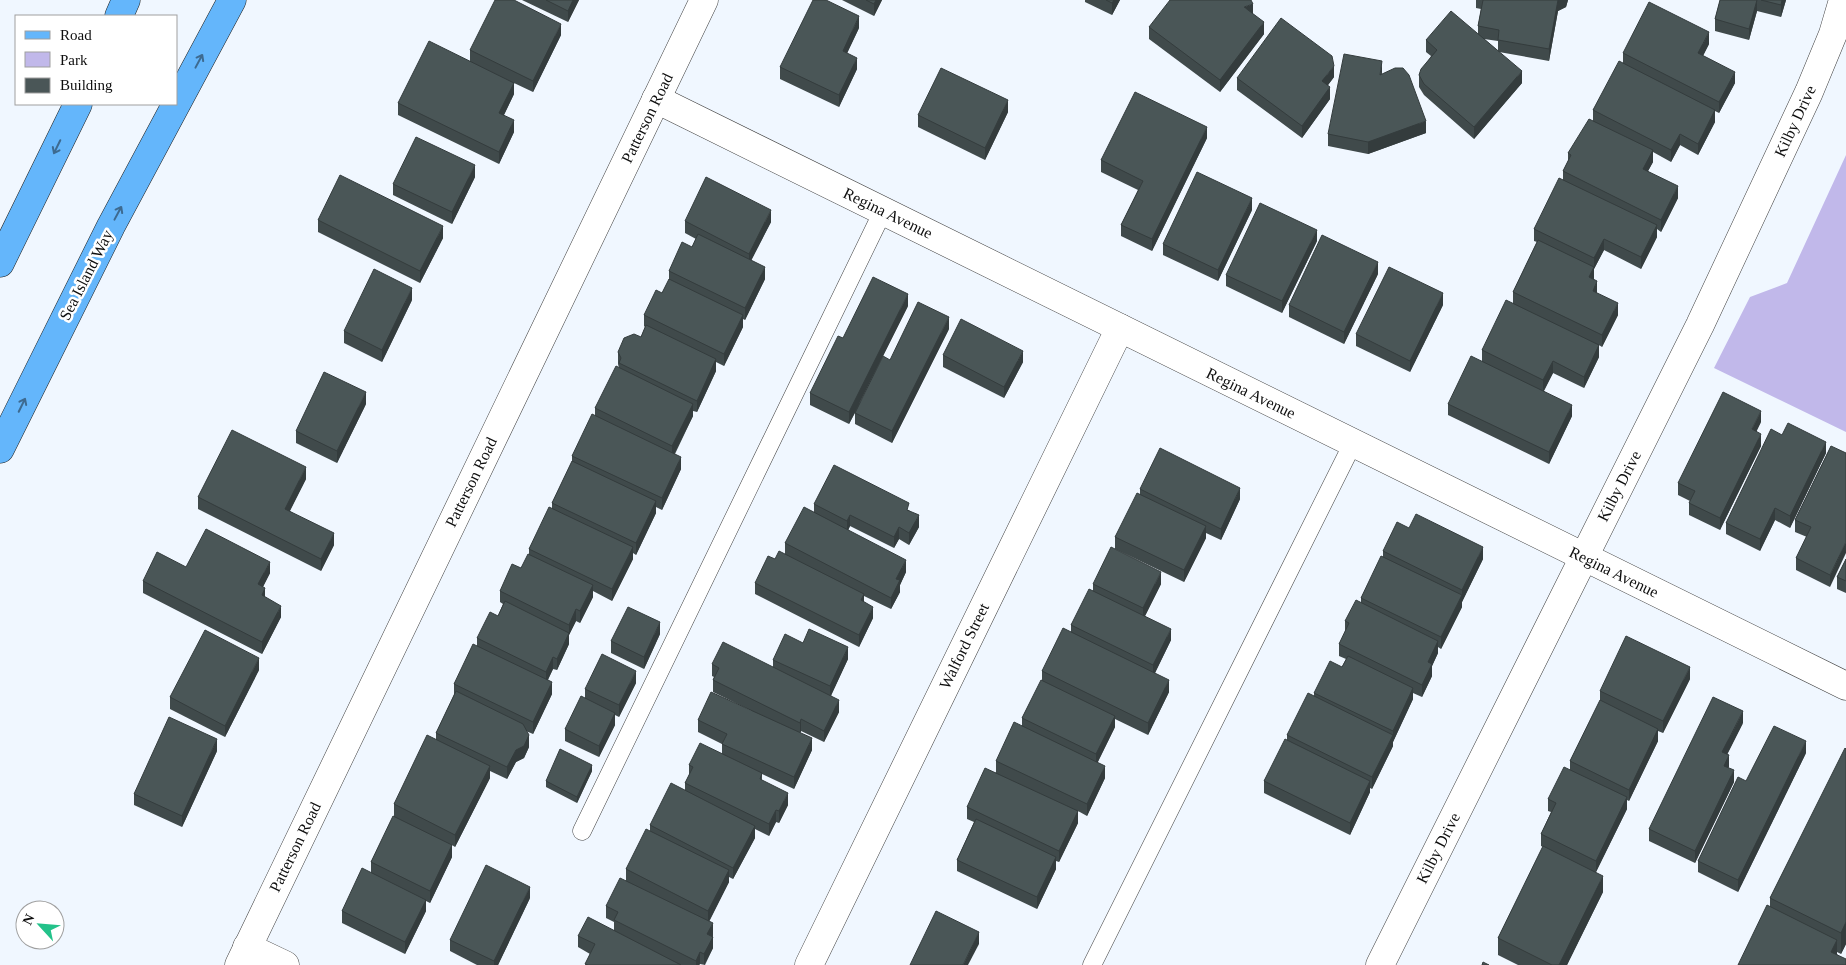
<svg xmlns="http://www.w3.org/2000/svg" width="1846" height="965" font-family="'Times New Roman',serif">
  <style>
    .green { fill: #c1b8ea }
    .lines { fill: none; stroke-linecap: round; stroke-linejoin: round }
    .lane-casing { stroke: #414141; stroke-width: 19 }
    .street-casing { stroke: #414141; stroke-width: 29 }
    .primary-casing { stroke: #1f1f1f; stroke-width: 29 }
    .lane { stroke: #fff; stroke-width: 18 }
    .street { stroke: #fff; stroke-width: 28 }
    .primary { stroke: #64b6fb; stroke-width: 28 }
    .wall { fill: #404a4b; fill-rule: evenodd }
    .shaded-wall { fill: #343c3d }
    .building { fill: #4a5657; stroke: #343c3d }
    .oneway { stroke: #3d6a90 }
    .labels { text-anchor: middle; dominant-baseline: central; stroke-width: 5; stroke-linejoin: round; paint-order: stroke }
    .street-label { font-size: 16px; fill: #0e0e0e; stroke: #fff }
  </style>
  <rect width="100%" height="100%" fill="#f0f7ff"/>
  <polygon class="green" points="1846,155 1846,432 1714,368 1750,297 1787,283"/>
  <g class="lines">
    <g class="lane-casing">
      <g id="lane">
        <polyline points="582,831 883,211"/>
        <polyline points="1092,965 1353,443"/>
      </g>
    </g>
    <g class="street-casing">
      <g id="street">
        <polyline points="656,99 1846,686"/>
        <polyline points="247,947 285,965"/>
        <polyline points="239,965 704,0"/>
        <polyline points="809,965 1120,328"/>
        <polyline points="1380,965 1700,325 1809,92 1833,34 1843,0"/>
      </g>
    </g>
    <g class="primary-casing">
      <g id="primary">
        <polyline points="119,16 126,0"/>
        <polyline points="0,263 78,104"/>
        <polyline points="0,449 111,226 232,0"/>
      </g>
    </g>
    <use href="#lane" class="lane"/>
    <use href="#street" class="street"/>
    <use href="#primary" class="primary"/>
  </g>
  <g class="wall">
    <polygon points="522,0 579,0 568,22"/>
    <polygon points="842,0 882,0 874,16"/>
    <polygon points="1085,0 1120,0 1112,15 1085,2"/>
    <path d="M1476,0h92l-2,7 -8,4 -9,50 -50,-9 23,31 -48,56 -50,-44 -5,-8v-12l12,-19 -5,-4v-12l52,-6v-8l3,-17 -5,-1zM1484,39l14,2v10z"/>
    <polygon points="1720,0 1786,0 1781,17 1757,11 1749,40 1715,31 1715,19"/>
    <polygon points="1253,14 1264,34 1220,92 1149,39 1149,27"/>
    <polygon points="859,28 847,53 857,69 839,107 780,79 780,67"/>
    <polygon points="561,35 533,92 514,83 514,94 504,115 514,132 499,164 398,115 398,103 470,61 470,50"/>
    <polygon points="1709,44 1703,56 1735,83 1719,113 1715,111 1715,122 1698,155 1680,145 1671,162 1653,152 1653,162 1648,171 1678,198 1661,232 1657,229 1657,237 1641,269 1604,250 1594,269 1594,280 1597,293 1618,315 1602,347 1599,345 1599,357 1584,388 1553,373 1544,391 1572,416 1549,464 1448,415 1448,404 1482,361 1482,350 1513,303 1513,292 1537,242 1534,241 1534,229 1563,180 1563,171 1568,161 1568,153 1593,121 1593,110 1623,63 1623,53"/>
    <polygon points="1382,74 1426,133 1368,154 1328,146 1328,134"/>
    <polygon points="1334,77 1328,85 1330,99 1302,138 1237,90 1237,78"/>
    <polygon points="1008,112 985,160 918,127 918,115"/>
    <polygon points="1207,138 1152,251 1121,236 1121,225 1138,190 1101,172 1101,160"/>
    <polygon points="475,177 452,224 393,195 393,184"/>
    <polygon points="1252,210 1218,281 1163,255 1163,244"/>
    <polygon points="318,220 443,238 420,283 318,232"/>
    <polygon points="685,221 771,222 751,260 765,279 745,320 743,319 743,327 724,366 716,362 716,371 697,412 693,411 693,416 675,454 681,469 662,510 656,507 656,513 636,555 633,553 633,559 612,601 593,591 593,597 580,623 576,621 569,635 569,644 557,670 553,669 548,680 552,694 533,734 526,731 529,747 524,758 516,762 507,779 490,771 490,778 455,847 452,845 452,857 430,903 426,901 426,911 405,954 342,923 342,911 371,872 371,862 394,816 394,804 436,740 436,733 454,695 454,684 477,646 477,638 498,616 503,604 500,602 500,591 521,568 529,555 529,549 552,508 552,503 572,462 572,456 595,415 595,408 619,368 618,364 618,352 641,337 645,327 644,326 644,315 662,293 669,280 669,271 692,247 696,239 685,233"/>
    <polygon points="1317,241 1282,313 1226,286 1226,275"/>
    <polygon points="1378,274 1344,344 1289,317 1289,305"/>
    <polygon points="412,300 382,362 344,343 344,331"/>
    <polygon points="1443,305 1410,372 1356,346 1356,334"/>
    <polygon points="908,306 859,404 890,360 949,329 892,443 855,424 855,413 849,424 810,405 810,393 843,338"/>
    <polygon points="943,355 1023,362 1004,398 943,367"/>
    <polygon points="366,404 337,463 296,443 296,431"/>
    <polygon points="1761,422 1756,431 1761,446 1720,530 1689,515 1689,503 1690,501 1678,495 1678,483"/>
    <polygon points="1782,435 1826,453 1790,528 1775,520 1760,551 1726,534 1726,523"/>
    <polygon points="1831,446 1830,587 1796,570 1796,558 1807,537 1795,532 1795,520"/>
    <polygon points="306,479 290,511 334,545 321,571 198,509 198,497"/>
    <polygon points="1140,489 1240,499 1221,540 1206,533 1206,538 1184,582 1115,549 1115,537 1140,494"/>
    <polygon points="814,504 909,510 919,527 909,545 899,539 894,548 850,526 848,530 906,572 900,585 900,592 891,609 864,596 864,602 873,618 859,647 755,594 755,583 775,559 785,554 785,543 814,512"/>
    <polygon points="1409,528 1483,559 1462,602 1462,607 1441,649 1438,647 1438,653 1432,666 1432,676 1422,697 1413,693 1413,699 1393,742 1393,746 1372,789 1370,788 1370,792 1350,835 1264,793 1264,781 1287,740 1287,735 1314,696 1314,693 1342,667 1346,659 1339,656 1339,644 1345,633 1345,621 1361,602 1361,598 1383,556 1383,551"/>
    <polygon points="1846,559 1846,593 1837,589 1837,577"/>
    <polygon points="186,567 270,573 263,587 265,597 281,617 262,654 143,593 143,581"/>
    <polygon points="1093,584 1161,584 1145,616 1171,640 1155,673 1169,692 1148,735 1115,719 1115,727 1097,763 1105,778 1087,816 1078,811 1078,823 1059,862 1056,861 1056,869 1037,909 957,871 957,860 974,822 967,819 967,807 996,772 996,761 1022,726 1022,718 1042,680 1042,671 1071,632 1071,625 1093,590"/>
    <polygon points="660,634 644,669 611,653 611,641"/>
    <polygon points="803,643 848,659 831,695 839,712 824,742 801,731 800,733 812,750 794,789 762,774 762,780 788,805 779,823 776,822 769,836 755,829 755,838 733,879 729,877 729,882 709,922 713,935 713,948 705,965 700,964 699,965 585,965 590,954 578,947 578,936 614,930 614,922 606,918 606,906 626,880 626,869 650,831 650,825 685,790 685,783 689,775 689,765 722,754 722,744 698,732 698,720 752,711 713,692 713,680 714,677 712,676 712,664 773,667 773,660"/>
    <polygon points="259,670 225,737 170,709 170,697"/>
    <polygon points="1690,679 1663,733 1658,731 1658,741 1629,801 1627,800 1627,809 1596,872 1603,892 1567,965 1518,965 1498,955 1498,938 1543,847 1541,846 1541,834 1551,812 1548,811 1548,799 1570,770 1570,761 1600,701 1600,691"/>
    <polygon points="636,683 619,717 615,715 615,725 599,757 565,741 565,729 585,698 585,689"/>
    <polygon points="1743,723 1727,755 1728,768 1734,782 1695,863 1649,841 1649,829"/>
    <polygon points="1846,749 1846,944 1841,954 1837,952 1837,954 1846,965 1770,907 1770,898"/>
    <polygon points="217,751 182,827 134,805 134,794"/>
    <polygon points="1806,753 1738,892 1698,872 1698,861 1746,781"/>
    <polygon points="592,771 577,803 546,787 546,781"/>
    <polygon points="530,898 498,965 477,965 450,951 450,940"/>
  </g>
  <g class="shaded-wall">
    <polygon points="573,0 579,0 568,22 568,11"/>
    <polygon points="876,0 882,0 874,16 874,4"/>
    <polygon points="1114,0 1120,0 1112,15 1112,3"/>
    <polygon points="1558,0 1568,0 1566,7 1558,11 1549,61 1549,49"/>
    <polygon points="1757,0 1757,11 1749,40 1749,29"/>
    <polygon points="1782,0 1786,0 1781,17 1781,5"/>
    <polygon points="1253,4 1253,16 1244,7"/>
    <polygon points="859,16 859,28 843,62 843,51"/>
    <polygon points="1264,22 1264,34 1220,92 1220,80"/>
    <polygon points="561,24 561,35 533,92 533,81"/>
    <polygon points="1709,32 1709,44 1698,65 1698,53"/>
    <polygon points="857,58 857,69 839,107 839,95"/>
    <polygon points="1382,61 1382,73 1380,87 1380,75"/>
    <polygon points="1334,66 1334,77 1322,93 1322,81"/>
    <polygon points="1522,71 1522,83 1474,139 1474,127"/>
    <polygon points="1735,72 1735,83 1719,113 1719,102"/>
    <polygon points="514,83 514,94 499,125 499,113"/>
    <polygon points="1330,87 1330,99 1302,138 1302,126"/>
    <polygon points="1008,100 1008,112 985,160 985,148"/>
    <polygon points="1715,110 1715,122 1698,155 1698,144"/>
    <polygon points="514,120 514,132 499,164 499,152"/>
    <polygon points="1426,121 1426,133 1368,154 1368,142"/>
    <polygon points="1207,127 1207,138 1152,251 1152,239"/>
    <polygon points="1680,134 1680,145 1671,162 1671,150"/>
    <polygon points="1653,150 1653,162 1643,180 1643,169"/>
    <polygon points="475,165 475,177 452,224 452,212"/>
    <polygon points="1678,186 1678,198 1661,232 1661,220"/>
    <polygon points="1252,198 1252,210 1218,281 1218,270"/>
    <polygon points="771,210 771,222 749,265 749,254"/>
    <polygon points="1657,225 1657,237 1641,269 1641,257"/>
    <polygon points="443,226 443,238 420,283 420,271"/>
    <polygon points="1317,230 1317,241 1282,313 1282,301"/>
    <polygon points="1604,239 1604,250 1594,269 1594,278 1589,289 1589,277 1594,267 1594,258"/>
    <polygon points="1378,262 1378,274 1344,344 1344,332"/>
    <polygon points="765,267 765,279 745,320 745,308"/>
    <polygon points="1597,281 1597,293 1593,291"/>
    <polygon points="412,288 412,300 382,362 382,350"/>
    <polygon points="1443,293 1443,305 1410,372 1410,361"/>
    <polygon points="908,294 908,306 849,424 849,412"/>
    <polygon points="1618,303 1618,315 1602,347 1602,335"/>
    <polygon points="743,315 743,327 724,366 724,354"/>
    <polygon points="949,317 949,329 892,443 892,431"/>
    <polygon points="1599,345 1599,357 1584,388 1584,377"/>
    <polygon points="1023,351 1023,362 1004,398 1004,387"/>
    <polygon points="716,359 716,371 697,412 697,401"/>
    <polygon points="1553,361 1553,373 1543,392 1543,380"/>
    <polygon points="366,392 366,404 337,463 337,451"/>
    <polygon points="693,404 693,416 672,458 672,446"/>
    <polygon points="1572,405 1572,416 1549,464 1549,452"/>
    <polygon points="1761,411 1761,422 1752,441 1752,429"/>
    <polygon points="1761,434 1761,446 1720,530 1720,518"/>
    <polygon points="1826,442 1826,453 1790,528 1790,516"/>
    <polygon points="681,457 681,469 662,510 662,498"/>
    <polygon points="306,467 306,479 285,520 285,509"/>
    <polygon points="1240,488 1240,499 1221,540 1221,529"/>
    <polygon points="656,501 656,513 636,555 636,543"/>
    <polygon points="1775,508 1775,520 1760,551 1760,539"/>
    <polygon points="850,515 850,526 847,533 847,521"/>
    <polygon points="919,515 919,527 909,545 909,533"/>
    <polygon points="1206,526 1206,538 1184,582 1184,570"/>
    <polygon points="899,527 899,539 894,548 894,537"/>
    <polygon points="334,533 334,545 321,571 321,559"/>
    <polygon points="1846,542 1846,553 1830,587 1830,575"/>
    <polygon points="633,547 633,559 612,601 612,589"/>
    <polygon points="1483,547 1483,559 1462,602 1462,590"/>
    <polygon points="906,560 906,572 900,585 900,592 891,609 891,598 896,579"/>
    <polygon points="270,562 270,573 258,596 258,584"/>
    <polygon points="1161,572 1161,584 1143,620 1143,608"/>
    <polygon points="593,585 593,597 580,623 580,611"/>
    <polygon points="265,588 265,599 262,595"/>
    <polygon points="864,594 864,605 861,600"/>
    <polygon points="1462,595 1462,607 1441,649 1441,637"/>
    <polygon points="281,606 281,617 262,654 262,642"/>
    <polygon points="873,607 873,618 859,647 859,635"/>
    <polygon points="576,609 576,621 569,635 569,644 557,670 557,659 569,634 569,625"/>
    <polygon points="660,622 660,634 644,669 644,657"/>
    <polygon points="1171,629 1171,640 1153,677 1153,665"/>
    <polygon points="1438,641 1438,653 1432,666 1432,676 1422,697 1422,685 1428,662"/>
    <polygon points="848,647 848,659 830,698 830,686"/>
    <polygon points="553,657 553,669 546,683 546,672"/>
    <polygon points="259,658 259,670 225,737 225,726"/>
    <polygon points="1690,667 1690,679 1663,733 1663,721"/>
    <polygon points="636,671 636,683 619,717 619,705"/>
    <polygon points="1169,680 1169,692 1148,735 1148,723"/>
    <polygon points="552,682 552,694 533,734 533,722"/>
    <polygon points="1413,688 1413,699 1393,742 1393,731"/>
    <polygon points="839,700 839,712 824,742 824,731"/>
    <polygon points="1743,711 1743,723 1722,764 1722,752"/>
    <polygon points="615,713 615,725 599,757 599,746"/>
    <polygon points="1115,716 1115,727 1096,766 1096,754"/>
    <polygon points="801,719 801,731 800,734 800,723"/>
    <polygon points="1658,729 1658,741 1629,801 1629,790"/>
    <polygon points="529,735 529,747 524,758 516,762 507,779 507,767 516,750"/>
    <polygon points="1393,735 1393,746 1372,789 1372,777"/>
    <polygon points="812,738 812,750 794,789 794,777"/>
    <polygon points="217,739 217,751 182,827 182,816"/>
    <polygon points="1806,741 1806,753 1738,892 1738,880"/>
    <polygon points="1729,755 1729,767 1724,777 1724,766"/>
    <polygon points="592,765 592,771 577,803 577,797"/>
    <polygon points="490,766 490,778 455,847 455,835"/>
    <polygon points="1105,766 1105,778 1087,816 1087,804"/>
    <polygon points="1734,770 1734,782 1695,863 1695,851"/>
    <polygon points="1370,781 1370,792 1350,835 1350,823"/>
    <polygon points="788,793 788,805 779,823 779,811"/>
    <polygon points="1627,797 1627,809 1596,872 1596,861"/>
    <polygon points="776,810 776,822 769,836 769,824"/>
    <polygon points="1078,811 1078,823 1059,862 1059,851"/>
    <polygon points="755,826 755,838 733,879 733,868"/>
    <polygon points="452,845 452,857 430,903 430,891"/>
    <polygon points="1056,857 1056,869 1037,909 1037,897"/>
    <polygon points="729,870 729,882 708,923 708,911"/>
    <polygon points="1603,876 1603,892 1567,965 1559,965"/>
    <polygon points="530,887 530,898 498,965 494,965 494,961"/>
    <polygon points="426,900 426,911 405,954 405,942"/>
    <polygon points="1846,922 1846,944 1841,954 1841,933"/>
    <polygon points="713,923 713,935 707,946 707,934"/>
    <polygon points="979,932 979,944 968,965 963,965"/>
    <polygon points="713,937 713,948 704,965 704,954"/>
    <polygon points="1837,940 1837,961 1831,952"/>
    <polygon points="700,952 700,964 699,965 696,965 696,961"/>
  </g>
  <g class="building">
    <polygon points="495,0 514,0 561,24 533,81 470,50"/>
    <polygon points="546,0 573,0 568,11"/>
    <polygon points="813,0 826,0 859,16 843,51 857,58 839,95 780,67"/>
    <polygon points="866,0 876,0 874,4"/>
    <polygon points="1106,0 1114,0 1112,3"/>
    <polygon points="1170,0 1251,0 1253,4 1244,7 1264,22 1220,80 1149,27"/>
    <polygon points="1483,0 1558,0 1549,49 1498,40 1499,30 1478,26"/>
    <polygon points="1720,0 1757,0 1749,29 1715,19"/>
    <polygon points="1761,0 1782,0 1781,5"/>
    <polygon points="1649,2 1709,32 1698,53 1735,72 1719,102 1623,53"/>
    <polygon points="1451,11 1522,71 1474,127 1424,84 1419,75 1421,69 1437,50 1426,40"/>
    <polygon points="1281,18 1332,56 1334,66 1322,81 1330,87 1302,126 1237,78"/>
    <polygon points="429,41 514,83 499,113 514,120 499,152 398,103"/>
    <polygon points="1344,54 1382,61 1380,75 1395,68 1403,68 1409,75 1426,121 1368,142 1328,134"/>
    <polygon points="1619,61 1715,110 1698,144 1680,134 1671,150 1593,110"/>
    <polygon points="941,68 1008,100 985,148 918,115"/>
    <polygon points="1135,92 1207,127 1152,239 1121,225 1143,181 1101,160"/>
    <polygon points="1589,119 1653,150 1643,169 1678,186 1661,220 1563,171 1571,155 1568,153"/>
    <polygon points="416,137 475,165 452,212 393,184"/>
    <polygon points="1197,172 1252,198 1218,270 1163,244"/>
    <polygon points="340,175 443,226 420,271 318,220"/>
    <polygon points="706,177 771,210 749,254 685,221"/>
    <polygon points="1559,178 1657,225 1641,257 1604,239 1594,258 1534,229"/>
    <polygon points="1260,203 1317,230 1282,301 1226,275"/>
    <polygon points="698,234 765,267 745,308 669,271 682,242 692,247"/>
    <polygon points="1322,235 1378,262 1344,332 1289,305"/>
    <polygon points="1538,240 1594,267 1589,277 1597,281 1593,291 1618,303 1602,335 1513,292"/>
    <polygon points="1389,267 1443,293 1410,361 1356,334"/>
    <polygon points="374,269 412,288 382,350 344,331"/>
    <polygon points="873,277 908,294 849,412 810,393 838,336 843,338"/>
    <polygon points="669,279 743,315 724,354 644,315 656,290 662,293"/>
    <polygon points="1506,300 1599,345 1584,377 1553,361 1543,380 1482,350"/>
    <polygon points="918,302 949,317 892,431 855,413 883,356 890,360"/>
    <polygon points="961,319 1023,351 1004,387 943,355"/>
    <polygon points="646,325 716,359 697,401 619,363 621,358 618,352 624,338 634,334 641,337"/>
    <polygon points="1471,356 1572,405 1549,452 1448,404"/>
    <polygon points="616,366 693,404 672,446 595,408"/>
    <polygon points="324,372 366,392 337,451 296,431"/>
    <polygon points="1723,392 1761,411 1752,429 1761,434 1720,518 1689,503 1695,491 1678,483"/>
    <polygon points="592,414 681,457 662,498 572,456"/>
    <polygon points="1788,423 1826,442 1790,516 1775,508 1760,539 1726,523 1771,429 1782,435"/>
    <polygon points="232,430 306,467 285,509 334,533 321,559 198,497"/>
    <polygon points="1831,446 1846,453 1846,542 1830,575 1796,558 1811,527 1795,520"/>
    <polygon points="1160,448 1240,488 1221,529 1140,489"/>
    <polygon points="572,461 656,501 636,543 552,503"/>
    <polygon points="834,465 909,503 907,510 919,515 909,533 899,527 894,537 850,515 847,521 814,504"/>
    <polygon points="1137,493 1206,526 1184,570 1115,537"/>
    <polygon points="549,507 633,547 612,589 529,549"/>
    <polygon points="804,507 906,560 896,579 900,580 891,598 785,543"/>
    <polygon points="1416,514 1483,547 1462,590 1383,551 1397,522 1409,528"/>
    <polygon points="206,529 270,562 258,584 265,588 262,595 281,606 262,642 143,581 157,552 186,567"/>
    <polygon points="1111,547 1161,572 1143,608 1093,584"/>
    <polygon points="779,551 864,594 861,600 873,607 859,635 755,583 768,556 775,559"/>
    <polygon points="528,554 593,585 580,611 576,609 569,625 500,591 512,564 521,568"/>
    <polygon points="1381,556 1462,595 1441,637 1361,598"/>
    <polygon points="1846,559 1846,581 1837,577"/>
    <polygon points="1089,589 1171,629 1153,665 1071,625"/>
    <polygon points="1356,600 1438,641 1428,662 1432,664 1422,685 1339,644 1349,623 1345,621"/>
    <polygon points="505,601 569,633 557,659 553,657 546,672 477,638 490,612 498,616"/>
    <polygon points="628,607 660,622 644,657 611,641"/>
    <polygon points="1063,628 1169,680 1148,723 1042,671"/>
    <polygon points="809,629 848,647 830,686 773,660 785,634 803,643"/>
    <polygon points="205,630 259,658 225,726 170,697"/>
    <polygon points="1626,636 1690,667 1663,721 1600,691"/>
    <polygon points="723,642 839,700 824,731 801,719 800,723 713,680 719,668 712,664"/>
    <polygon points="473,644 552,682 533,722 454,684"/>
    <polygon points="602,654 636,671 619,705 585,689"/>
    <polygon points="1348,656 1413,688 1393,731 1314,693 1330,661 1342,667"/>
    <polygon points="1041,680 1115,716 1096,754 1022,718"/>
    <polygon points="456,691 523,724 529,735 524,746 516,750 507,767 436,733"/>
    <polygon points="711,692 812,738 794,777 722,744 727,734 698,720"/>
    <polygon points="1308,693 1393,735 1372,777 1287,735"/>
    <polygon points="581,696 615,713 599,746 565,729"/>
    <polygon points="1713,697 1743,711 1722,752 1729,755 1724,766 1734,770 1695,851 1649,829"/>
    <polygon points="1600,700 1658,729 1629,790 1570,761"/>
    <polygon points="169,717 217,739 182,816 134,794"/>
    <polygon points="1014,722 1105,766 1087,804 996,761"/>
    <polygon points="1774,726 1806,741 1738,880 1698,861 1738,777 1746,781"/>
    <polygon points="427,735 490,766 455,835 394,804"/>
    <polygon points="1285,739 1370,781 1350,823 1264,781"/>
    <polygon points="700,743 762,773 760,779 788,793 779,811 776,810 769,824 685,783 693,767 689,765"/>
    <polygon points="1845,748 1846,749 1846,922 1841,933 1770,898"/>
    <polygon points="560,749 592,765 577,797 546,781"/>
    <polygon points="1564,767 1627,797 1596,861 1541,834 1556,803 1548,799"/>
    <polygon points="985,768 1078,811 1059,851 967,807"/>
    <polygon points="671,783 755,826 733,868 650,825"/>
    <polygon points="393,816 452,845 430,891 371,862"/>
    <polygon points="976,819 1056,857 1037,897 957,860"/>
    <polygon points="646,829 729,870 708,911 626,869"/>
    <polygon points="1543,846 1603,876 1559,965 1552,965 1498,938"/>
    <polygon points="486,865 530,887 494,961 450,940"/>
    <polygon points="362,868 426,900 405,942 342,911"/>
    <polygon points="620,878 713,923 707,934 713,937 704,954 700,952 696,961 614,920 618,912 606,906"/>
    <polygon points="1767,905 1837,940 1831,952 1846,959 1846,965 1738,965"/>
    <polygon points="936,911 979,932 963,965 910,965"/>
    <polygon points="588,917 681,965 588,965 585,964 595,944 578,936"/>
    <polygon points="1483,962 1489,965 1482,965"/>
  </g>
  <defs><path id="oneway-shaft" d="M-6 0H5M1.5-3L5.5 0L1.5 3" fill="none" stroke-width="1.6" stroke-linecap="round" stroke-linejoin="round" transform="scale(1.25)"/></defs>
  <g class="oneway">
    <use href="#oneway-shaft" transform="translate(199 61) rotate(-62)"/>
    <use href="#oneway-shaft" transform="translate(57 147) rotate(116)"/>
    <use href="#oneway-shaft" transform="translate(118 213) rotate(-62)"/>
    <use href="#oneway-shaft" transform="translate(22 405) rotate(-64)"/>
  </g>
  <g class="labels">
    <g class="street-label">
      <text transform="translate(647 118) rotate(-64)">Patterson Road</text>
      <text transform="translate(1795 121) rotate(-65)">Kilby Drive</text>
      <text transform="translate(888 213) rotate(26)">Regina Avenue</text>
      <text transform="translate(86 275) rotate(-63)">Sea Island Way</text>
      <text transform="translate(1251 393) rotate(26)">Regina Avenue</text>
      <text transform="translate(471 482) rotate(-64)">Patterson Road</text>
      <text transform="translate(1619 486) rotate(-63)">Kilby Drive</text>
      <text transform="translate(1614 572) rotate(26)">Regina Avenue</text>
      <text transform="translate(964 646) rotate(-64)">Walford Street</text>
      <text transform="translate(295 847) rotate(-64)">Patterson Road</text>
      <text transform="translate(1438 848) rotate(-63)">Kilby Drive</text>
    </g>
  </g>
  <rect x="15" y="15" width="162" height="90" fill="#ffffff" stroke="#9f9f9f"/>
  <rect x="25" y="31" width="25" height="8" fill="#64b6fb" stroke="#9f9f9f"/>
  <text x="60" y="40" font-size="15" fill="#0e0e0e">Road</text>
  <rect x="25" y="52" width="25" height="15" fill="#c1b8ea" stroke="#9f9f9f"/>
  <text x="60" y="65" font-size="15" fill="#0e0e0e">Park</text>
  <rect x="25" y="78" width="25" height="15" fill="#4a5657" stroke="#9f9f9f"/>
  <text x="60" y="90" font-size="15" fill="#0e0e0e">Building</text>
  <g transform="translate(40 925) rotate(296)"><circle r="24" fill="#ffffff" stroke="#9f9f9f"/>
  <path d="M0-4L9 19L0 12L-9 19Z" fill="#23c28a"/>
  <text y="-8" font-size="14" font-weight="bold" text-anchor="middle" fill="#0e0e0e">N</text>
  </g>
</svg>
